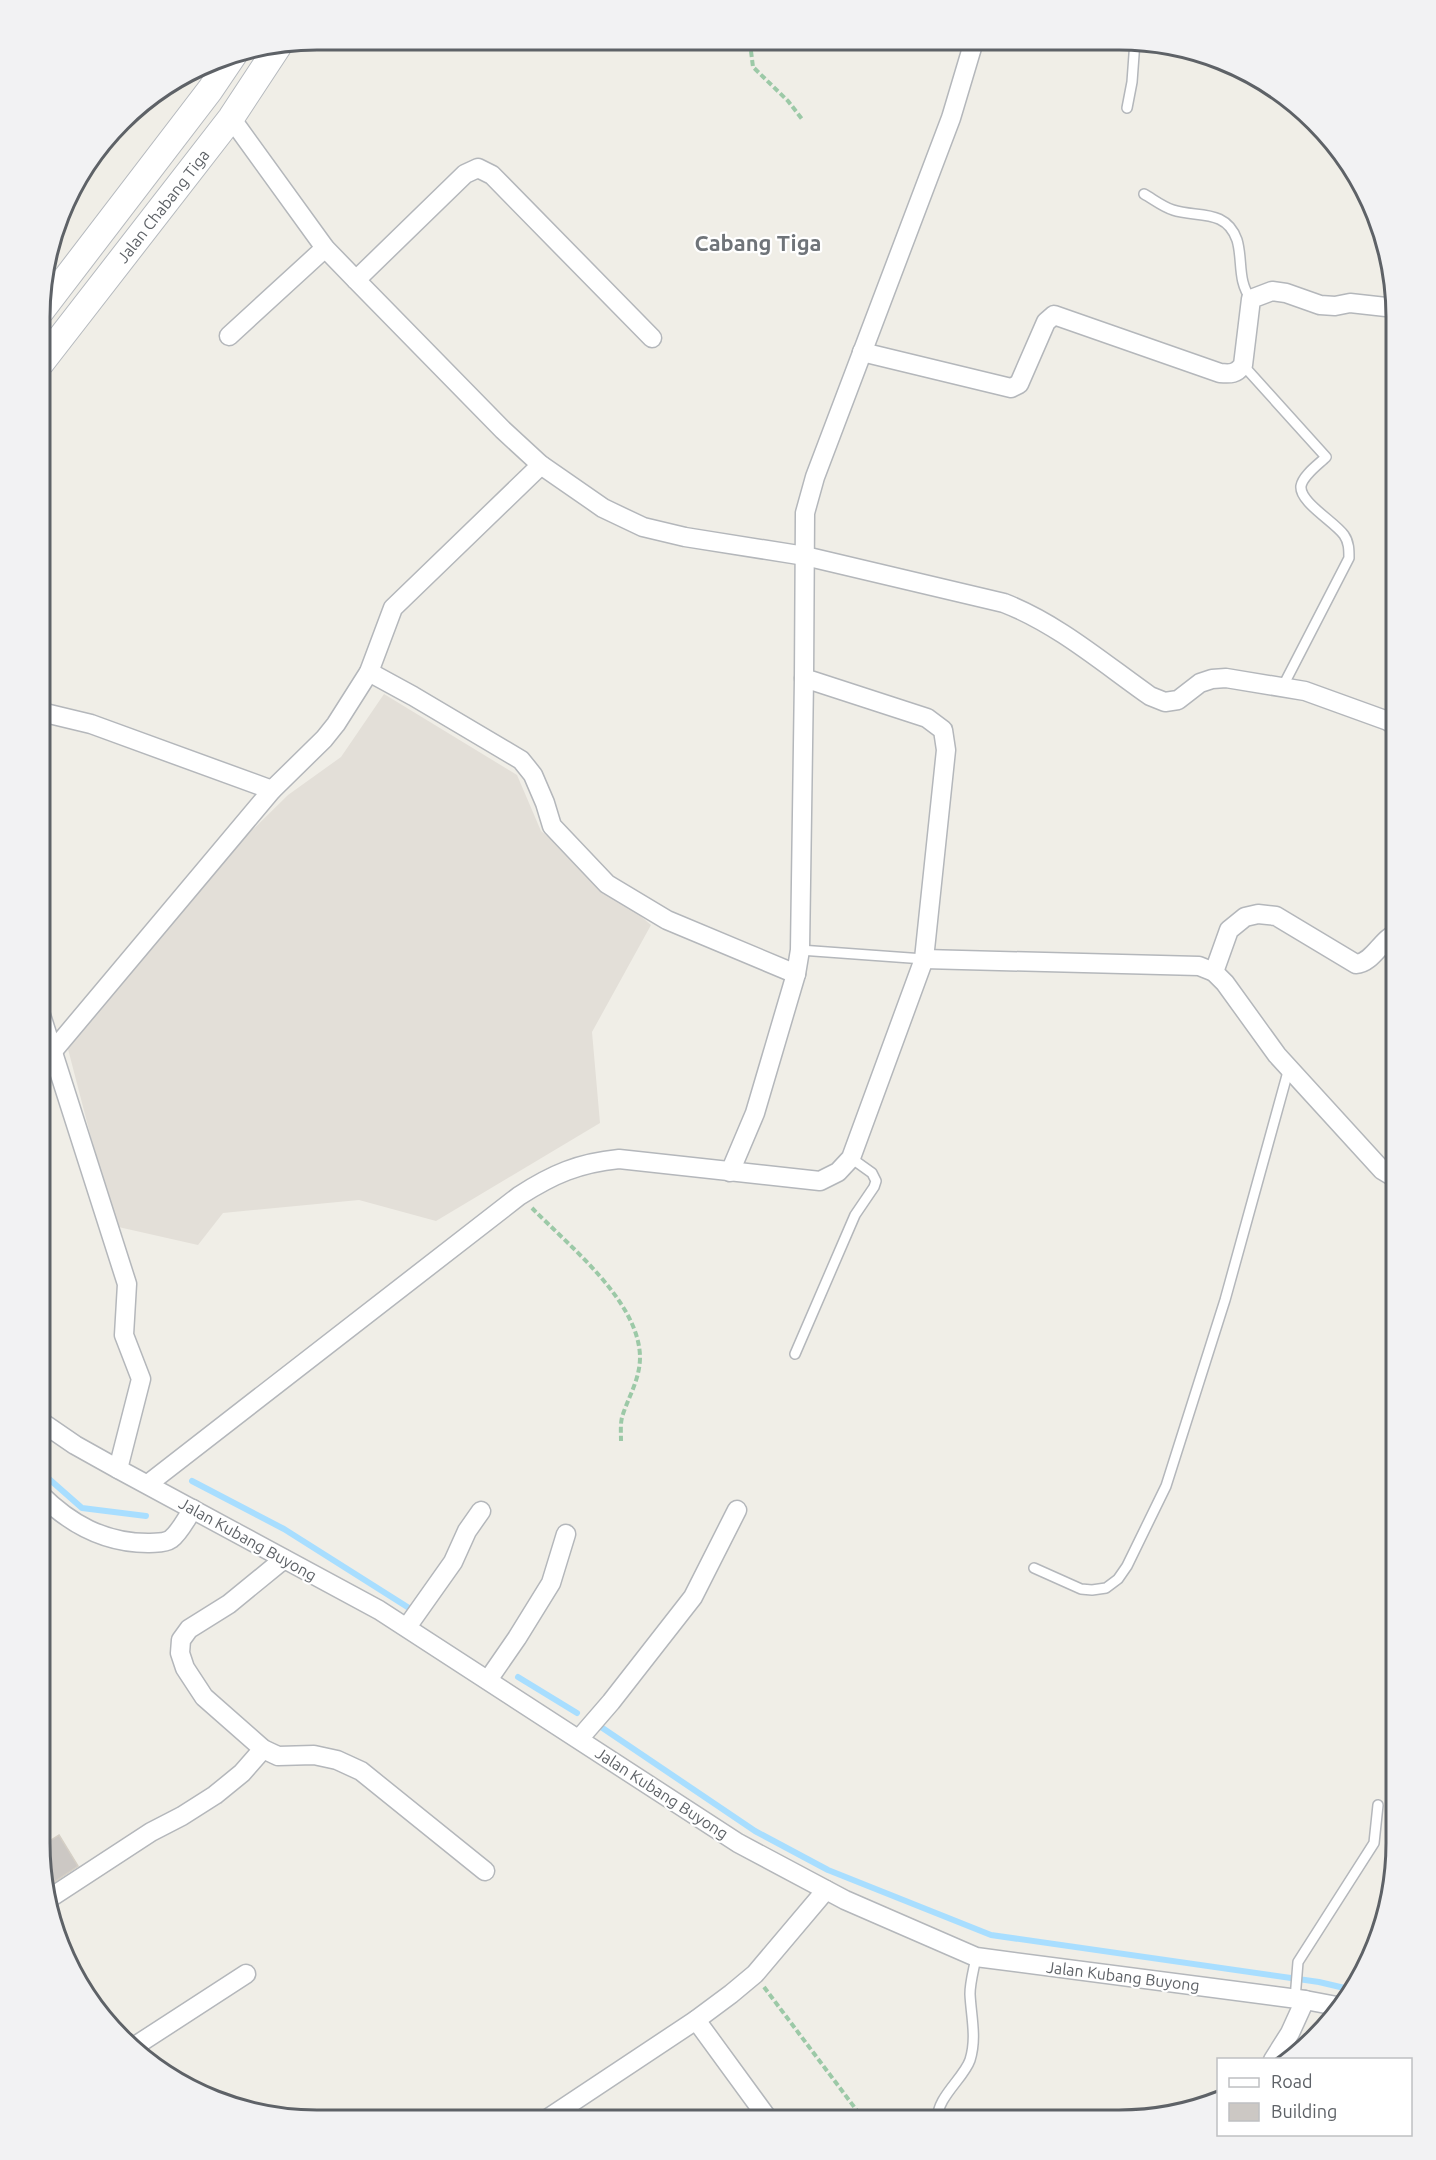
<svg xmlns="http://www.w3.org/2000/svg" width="1436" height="2160" font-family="Ubuntu,sans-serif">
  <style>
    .education { fill: #e3dfd8 }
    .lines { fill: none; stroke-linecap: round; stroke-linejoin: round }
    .stream { stroke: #a8deff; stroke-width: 6 }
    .building { fill: #ccc8c4; stroke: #d5cfc5; stroke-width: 1.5 }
    .service-casing { stroke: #b4b7bb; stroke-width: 12 }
    .minor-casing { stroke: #b4b7bb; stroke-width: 21 }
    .secondary-casing { stroke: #b5b9be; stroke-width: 28 }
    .path { stroke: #9cc9a7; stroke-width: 4; stroke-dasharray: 6 3; stroke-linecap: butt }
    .service { stroke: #fff; stroke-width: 9 }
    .minor { stroke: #fff; stroke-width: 18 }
    .secondary { stroke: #fff; stroke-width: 26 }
    .labels { text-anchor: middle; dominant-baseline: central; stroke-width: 4.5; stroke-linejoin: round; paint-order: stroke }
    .street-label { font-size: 16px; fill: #5e6267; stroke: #fff }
    .district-label { font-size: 22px; font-weight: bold; fill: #6f7479; stroke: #fff }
    .rim { fill: none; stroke: #5e6267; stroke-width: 3 }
  </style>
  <rect width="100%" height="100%" fill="#f0eee7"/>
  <polygon class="education" points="384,694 517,775 541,831 651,925 592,1032 600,1123 436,1221 359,1200 223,1213 198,1245 114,1226 68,1049 212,870 288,795 341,757"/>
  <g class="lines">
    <g class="stream">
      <polyline points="40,1471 82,1508 146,1516"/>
      <polyline points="192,1481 284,1529 409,1608"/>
      <polyline points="518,1677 577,1713"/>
      <polyline points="601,1727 755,1831 828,1870 991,1935 1319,1982 1353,1990"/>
    </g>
  </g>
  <polygon class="building" points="59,1835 78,1866 48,1886 40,1847"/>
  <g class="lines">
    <g class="service-casing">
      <g id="service">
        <polyline points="1127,108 1132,82 1135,41"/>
        <path d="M1144,194c9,5 19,13 29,16 23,8 53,-2 64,30 6,20 0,41 14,59"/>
        <path d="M1243,365l83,92c-7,7 -23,18 -25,29 -2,16 34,36 43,49 5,7 5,15 5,23l-66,128"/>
        <polyline points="800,950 924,959"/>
        <polyline points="795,1354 855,1215 874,1187 876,1181 872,1173 851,1158"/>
        <polyline points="1034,1568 1081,1589 1092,1590 1106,1588 1118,1579 1127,1566 1166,1486 1225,1300 1289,1068"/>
        <polyline points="1295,1999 1298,1962 1374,1843 1378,1805"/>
        <path d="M938,2120c-3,-21 26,-42 32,-60 7,-22 1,-44 0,-66 0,-12 4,-25 6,-37"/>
      </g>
    </g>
    <g class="minor-casing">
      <g id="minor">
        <path d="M231,118l94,130 31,32 147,150 38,35 62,43 40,19 42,10 120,19 199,47c54,21 99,60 146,93l15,6 13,-2 22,-17 12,-4 14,-1 79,13 83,30 9,6"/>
        <polyline points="356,280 465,174 478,168 492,175 652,338"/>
        <polyline points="229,336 325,248"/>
        <path d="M862,352l149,36 8,-4 27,-62 8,-7 166,58c11,1 16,1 23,-8l8,-66 21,-8 14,2 34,12 15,1 15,-3 45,5"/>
        <polyline points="369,672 413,696 521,760 533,775 545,803 552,826 607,884 667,920 796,974"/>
        <polyline points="41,712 91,724 272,790"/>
        <polyline points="924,959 1199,966 1214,972 1225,983 1277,1055 1382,1170 1397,1179"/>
        <path d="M1214,972l15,-42 16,-13 13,-3 18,2 80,48c17,-1 25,-25 41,-31"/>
        <polyline points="40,1012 127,1284 124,1335 141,1379 118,1469"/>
        <polyline points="53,1051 272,790 324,739 336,724 369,672 393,608 541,465"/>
        <polyline points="730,1172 755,1113 796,974 800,950 804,678"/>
        <polyline points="40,1421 75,1445 118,1469 379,1610 738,1843 845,1900 976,1957 1305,2000 1342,2007"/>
        <path d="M148,1484l371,-288c34,-22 60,-33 100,-37l201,22 18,-9 13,-14 73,-199 22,-209 -3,-20 -16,-12 -123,-40 1,-165 10,-36 136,-359 23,-77"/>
        <path d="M40,1494c30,30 64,49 108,49 7,-1 16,1 23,-4 9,-7 15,-20 22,-30"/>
        <polyline points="284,1559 229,1604 189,1629 181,1640 180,1653 185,1668 204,1697 263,1749 278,1756 314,1755 337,1760 361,1771 485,1871"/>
        <polyline points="407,1627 453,1562 467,1531 481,1511"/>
        <polyline points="488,1680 517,1638 551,1583 566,1534"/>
        <polyline points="579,1739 611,1702 693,1597 737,1510"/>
        <polyline points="50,1898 151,1832 182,1816 215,1795 242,1773 263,1749"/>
        <polyline points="696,2020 769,2120"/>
        <polyline points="132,2048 246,1974"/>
        <polyline points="1273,2060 1290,2033 1305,2000"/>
        <polyline points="547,2119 696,2020 731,1994 755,1974 826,1890"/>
      </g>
    </g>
    <g class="secondary-casing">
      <g id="secondary">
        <polyline points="41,311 210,90 235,53"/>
        <polyline points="41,363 231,118 279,45"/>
      </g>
    </g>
    <g class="path">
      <polyline points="751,51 753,67 788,101 802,119"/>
      <path d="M532,1208c37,38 107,93 108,149 0,21 -10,37 -17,57 -3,8 -2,18 -2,27"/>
      <polyline points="764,1987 864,2120"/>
    </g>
    <use href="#service" class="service"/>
    <use href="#minor" class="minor"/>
    <use href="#secondary" class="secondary"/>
  </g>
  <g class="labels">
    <g class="street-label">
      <text transform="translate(163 206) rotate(-52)">Jalan Chabang Tiga</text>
      <text transform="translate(248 1539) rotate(29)">Jalan Kubang Buyong</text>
      <text transform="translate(662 1793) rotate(33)">Jalan Kubang Buyong</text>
      <text transform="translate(1123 1976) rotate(7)">Jalan Kubang Buyong</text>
    </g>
    <g class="district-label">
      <text x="758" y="242">Cabang Tiga</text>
    </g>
  </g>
  <path d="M0 0H1436V2160H0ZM317 50H1119A267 267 0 0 1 1386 317V1843A267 267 0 0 1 1119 2110H317A267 267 0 0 1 50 1843V317A267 267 0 0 1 317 50Z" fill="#f2f2f3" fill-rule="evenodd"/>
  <path class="rim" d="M317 50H1119A267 267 0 0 1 1386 317V1843A267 267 0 0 1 1119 2110H317A267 267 0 0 1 50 1843V317A267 267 0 0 1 317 50Z"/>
  <rect x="1217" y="2058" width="195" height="78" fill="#ffffff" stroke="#bfc0c2" stroke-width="1.5"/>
  <rect x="1229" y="2078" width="30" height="9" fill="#ffffff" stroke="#bfc0c2" stroke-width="1.5"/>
  <text x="1271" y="2088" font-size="18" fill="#5e6267">Road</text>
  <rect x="1229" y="2103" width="30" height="18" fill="#ccc8c4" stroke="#bfc0c2" stroke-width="1.5"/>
  <text x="1271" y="2118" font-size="18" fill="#5e6267">Building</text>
</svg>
